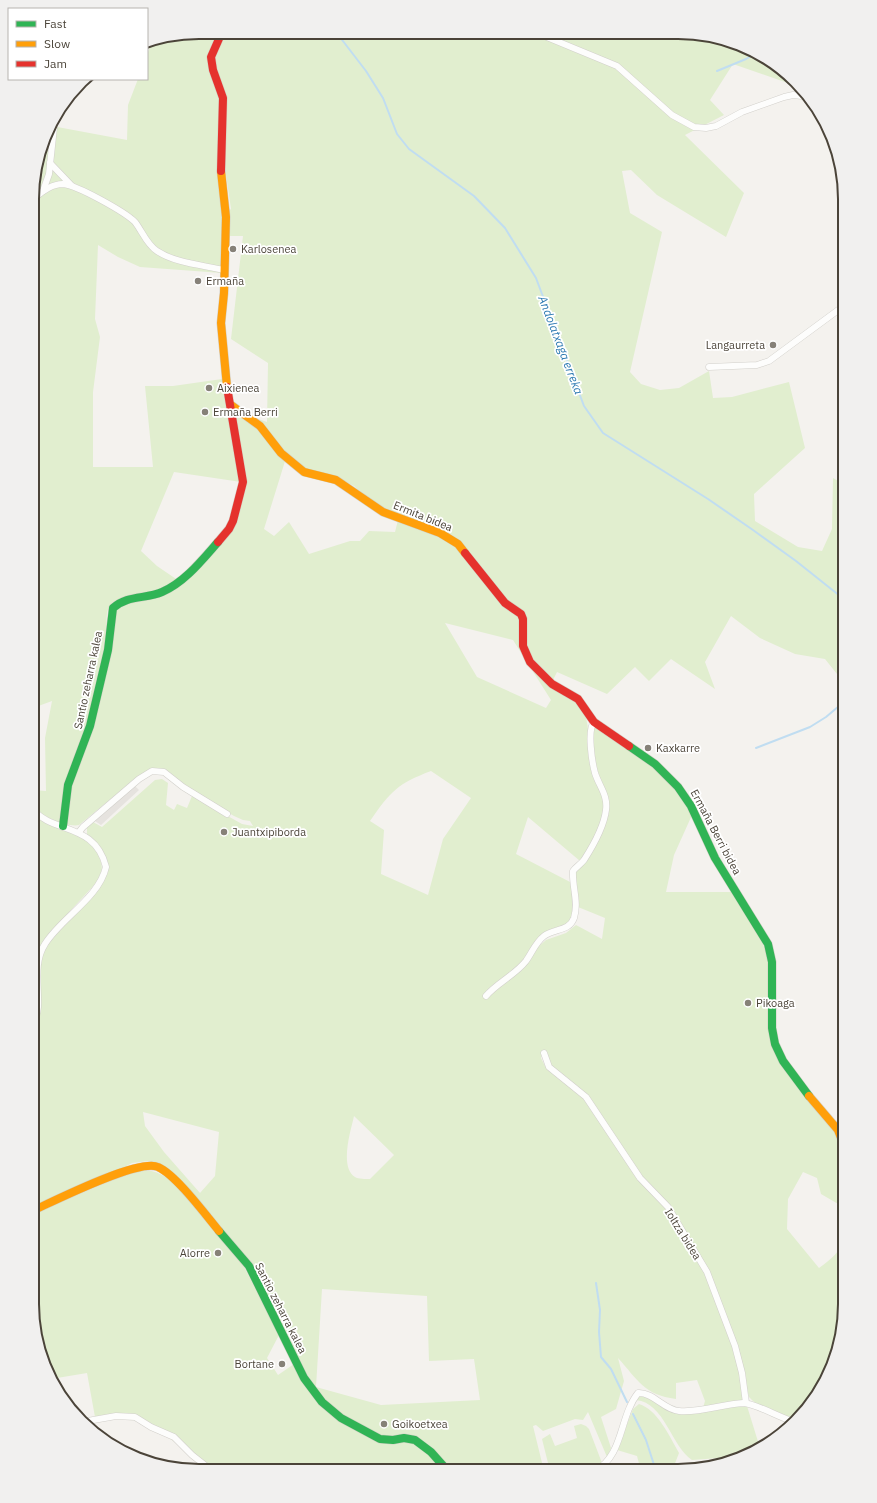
<svg xmlns="http://www.w3.org/2000/svg" width="877" height="1503" font-family="'IBM Plex Sans',sans-serif">
  <style>
    .green { fill: #e1eecf; fill-rule: evenodd }
    .parking { fill: #e6e3df }
    .lines { fill: none; stroke-linecap: round; stroke-linejoin: round }
    .stream { stroke: #c0ddf1; stroke-width: 2 }
    .street-casing { stroke: #d2d0cb; stroke-width: 7 }
    .fast-casing { stroke: #d3cfc5; stroke-width: 9 }
    .slow-casing { stroke: #d3cfc5; stroke-width: 9 }
    .jam-casing { stroke: #d3cfc5; stroke-width: 9 }
    .street { stroke: #fdfdfc; stroke-width: 6 }
    .fast { stroke: #30b455; stroke-width: 8 }
    .slow { stroke: #ff9f0a; stroke-width: 8 }
    .jam { stroke: #e5322d; stroke-width: 8 }
    .poi-dot { fill: #868178; stroke: #fff; stroke-width: 1.5 }
    .labels { text-anchor: middle; dominant-baseline: central; stroke-width: 3.5; stroke-linejoin: round; paint-order: stroke }
    .poi-label { font-size: 11px; fill: #4b4439; stroke: #fff; text-anchor: start }
    .street-label { font-size: 11px; fill: #4b4439; stroke: #fff }
    .water-label { font-size: 12px; font-style: italic; fill: #2e7ab2; stroke: #fff }
    .rim { fill: none; stroke: #4b4439; stroke-width: 2 }
  </style>
  <rect width="100%" height="100%" fill="#f4f2ee"/>
  <g class="green">
    <path d="M199,32l501,1 42,12 38,22 22,21 -69,-24 -23,36 14,15 -39,20 59,58 -18,44 -69,-42 -26,-25 -9,1 8,42 32,19 -32,140 11,12 19,6 19,-2 30,-17 4,27 19,-1 57,-15 16,66 -51,46 1,27 43,26 24,4 10,-22 1,-51 12,7v199l-20,-25 -30,-5 -35,-16 -29,-22 -26,46 10,27 -44,-30 -22,22 -14,-14 -28,27 -50,-22 -7,14c8,4 18,8 24,13 19,15 13,43 16,63 3,13 8,21 13,32 8,20 -11,51 -23,67l-52,-44 -12,37 56,29c1,12 4,25 -1,36 -6,12 -17,8 -26,14 -10,7 -14,18 -21,27 -9,11 -27,20 -38,31l3,5 10,-10 23,-16 16,-23 8,-7 20,-7 10,-8 26,14 3,-21 -27,-11 -3,-29 1,-6 8,-8 19,-38 5,-12 -2,-21 -8,-16 -4,-15 -1,-31 2,-5 46,33 13,7 25,26 13,23 -18,40 -8,37h67c15,26 35,51 38,81 2,24 -6,50 3,73 10,24 28,47 45,67 5,6 11,10 15,15 16,22 11,55 11,80l-24,-14 -4,-16 -14,-6 -15,27 -1,30 32,39c11,-8 23,-17 26,-32 0,26 3,54 -1,80 -4,38 -20,76 -47,103 -16,-4 -37,-9 -48,-22l-13,-56 -18,-42 -10,-29 -40,-66 -27,-28 -51,-76 -21,-21 -19,-14 -5,-12h-3l-1,5 4,8 31,24 10,11 54,79 26,28 40,65 28,75 10,47 -2,6 -39,7 2,-7 -8,-21 -21,3v16c-32,-4 -38,-19 -58,-41l6,23 -8,28 -15,8 10,31 -4,9 -19,-45 -5,8 -8,-1 -32,12 -7,-6 -3,1 11,45 -92,-1 -19,-21 -10,-7 -9,-4 -32,-1 -15,-8 -8,3 22,10 32,1 17,10 14,17h-231l-74,-54 -16,-3 -28,4 -8,-44 -36,6 -6,-11 -13,-64v-90l102,-43c18,-3 30,3 44,15l60,69 41,80 -12,23 11,17 16,-11 7,15 3,-6 -18,-41 -13,-19 -24,-49 -28,-37 -51,-55 -9,-7 -13,-4 -16,2 -24,13 -76,33v-166l8,-31 -5,-6h-3l1,-194c12,11 27,13 41,20 18,8 36,31 24,49l-41,44 1,6c15,-16 51,-46 48,-69l-19,-28v-7l6,-5 9,5 53,-47 7,-1 6,4 -2,22 8,5 3,-6 10,4 5,-12 50,28 11,2 -3,-5 -7,-1 -9,-4 -52,-31 -17,-15 -14,-1 -11,6 -61,50c-10,3 -40,-9 -45,-19 -2,-4 -1,-11 -1,-16l13,1 -1,-53 7,-37 -19,7v-531l16,-52 3,-4v5l75,14 1,-35 10,-26h9v-24l5,-14zM209,59h4l12,33 -2,62 8,55 -8,6 -5,-30 2,-81 -2,-14 -7,-17zM223,236h20l-12,103 37,24 -1,59 -32,-11 11,72 -10,38 -30,38 -24,24 -25,-17 -16,-15 33,-79 67,10 -19,-103 -49,7h-28l8,81h-60v-75l7,-55 -5,-18 3,-74 20,12 22,10 82,6zM286,458l25,18 20,-2 23,12 17,15 23,13 4,6 -3,12 -26,-1 -9,10h-10l-41,13 -20,-32 -15,14 -10,-7zM139,595v4c-25,5 -21,13 -32,32 -2,-30 4,-32 32,-36zM445,623l68,17 38,60 -5,8 -69,-31zM431,771l40,27 -28,41 -15,56 -47,-21 3,-44 -14,-9c21,-30 27,-37 61,-50zM143,1112l76,20 -4,44 -15,17 -36,-41 -19,-26zM354,1116l40,39 -24,24c-4,0 -12,0 -15,-2 -16,-10 -4,-47 -1,-61zM322,1289l105,7 2,65 45,-2 6,41 -99,5 -65,-18z"/>
    <path d="M639,1396h6l26,16 76,-6 13,42 -14,8 -54,4c-21,-14 -27,-57 -56,-60z"/>
    <path d="M639,1404c18,5 31,33 40,49l-7,18h-31l-4,-15 -20,-6 16,-41z"/>
    <polygon points="581,1424 586,1426 589,1429 602,1463 590,1471 550,1471 542,1439 550,1434 555,1446 577,1438 574,1426"/>
  </g>
  <polygon class="parking" points="134,785 139,790 101,825 95,821"/>
  <g class="lines">
    <g class="stream">
      <polyline points="336,32 366,71 383,98 397,134 409,149 474,196 505,228 536,278 584,406 603,433 708,499 753,530 796,561 845,600"/>
      <polyline points="717,71 746,59 756,53"/>
      <polyline points="756,748 810,727 826,717 845,701"/>
      <polyline points="596,1283 600,1310 599,1332 601,1357 611,1369 627,1402"/>
      <polyline points="633,1414 646,1440 656,1471"/>
    </g>
    <g class="street-casing">
      <g id="street">
        <polyline points="537,33 617,66 672,115 694,127 706,128 716,126 742,112 784,97 793,95 811,97"/>
        <polyline points="50,163 71,185"/>
        <polyline points="43,191 49,174 55,118"/>
        <path d="M33,199c9,-7 18,-15 30,-15 14,1 62,28 72,38 7,9 12,23 22,29 18,12 45,14 67,19"/>
        <polyline points="709,367 757,365 769,361 845,305"/>
        <polyline points="79,832 83,827 139,779 152,771 164,772 183,787 227,814"/>
        <path d="M486,996c11,-13 29,-21 40,-35 6,-8 9,-18 18,-25 10,-8 25,-4 30,-18 5,-16 -2,-31 -1,-47 3,-4 8,-7 11,-11 9,-14 20,-34 22,-50 2,-15 -7,-24 -11,-37 -3,-11 -8,-43 -1,-51"/>
        <path d="M32,1031c3,-8 5,-16 6,-24 1,-21 -5,-45 7,-63 16,-26 54,-46 61,-77 -11,-45 -54,-33 -73,-58"/>
        <polyline points="544,1053 549,1067 586,1097 640,1178 668,1207 707,1272 735,1346 742,1373 746,1403"/>
        <polyline points="82,1422 116,1416 135,1417 151,1427 174,1437 192,1455 211,1470"/>
        <path d="M595,1471c29,-16 24,-54 43,-78 15,-1 26,17 41,18 22,2 43,-7 64,-8 12,0 37,15 52,19"/>
      </g>
    </g>
    <g class="fast-casing">
      <g id="fast">
        <polyline points="629,746 655,764 678,787 691,806 715,858 768,944 772,962 772,1028 775,1044 783,1061 809,1096"/>
        <path d="M63,826l5,-41 22,-59 18,-76 5,-42c14,-13 33,-9 49,-16 23,-10 40,-32 56,-50"/>
        <polyline points="219,1231 249,1266 304,1378 322,1402 341,1418 380,1439 393,1440 404,1438 415,1440 431,1452 447,1470"/>
      </g>
    </g>
    <g class="slow-casing">
      <g id="slow">
        <polyline points="221,171 226,217 224,293 221,323 227,387"/>
        <polyline points="231,405 260,426 281,453 304,472 336,480 383,512 440,533 458,544 465,553"/>
        <polyline points="809,1096 838,1130 845,1148"/>
        <path d="M32,1211c22,-10 107,-53 126,-44 18,8 47,47 61,64"/>
      </g>
    </g>
    <g class="jam-casing">
      <g id="jam">
        <polyline points="221,171 223,98 213,70 211,57 222,32"/>
        <polyline points="218,542 229,529 233,521 243,482 227,387"/>
        <polyline points="465,553 505,603 521,614 523,619 523,646 530,662 552,684 578,699 594,722 629,746"/>
      </g>
    </g>
    <use href="#street" class="street"/>
    <use href="#fast" class="fast"/>
    <use href="#slow" class="slow"/>
    <use href="#jam" class="jam"/>
  </g>
  <g class="poi-dot">
    <circle cx="233" cy="249" r="4"/>
    <circle cx="198" cy="281" r="4"/>
    <circle cx="773" cy="345" r="4"/>
    <circle cx="209" cy="388" r="4"/>
    <circle cx="205" cy="412" r="4"/>
    <circle cx="648" cy="748" r="4"/>
    <circle cx="224" cy="832" r="4"/>
    <circle cx="748" cy="1003" r="4"/>
    <circle cx="218" cy="1253" r="4"/>
    <circle cx="282" cy="1364" r="4"/>
    <circle cx="384" cy="1424" r="4"/>
  </g>
  <g class="labels">
    <g class="poi-label">
      <text x="241" y="249">Karlosenea</text>
      <text x="206" y="281">Ermaña</text>
      <text x="765" y="345" text-anchor="end">Langaurreta</text>
      <text x="217" y="388">Aixienea</text>
      <text x="213" y="412">Ermaña Berri</text>
      <text x="656" y="748">Kaxkarre</text>
      <text x="232" y="832">Juantxipiborda</text>
      <text x="756" y="1003">Pikoaga</text>
      <text x="210" y="1253" text-anchor="end">Alorre</text>
      <text x="274" y="1364" text-anchor="end">Bortane</text>
      <text x="392" y="1424">Goikoetxea</text>
    </g>
    <g class="street-label">
      <text transform="translate(423 516) rotate(22)">Ermita bidea</text>
      <text transform="translate(88 680) rotate(-78)">Santio zeharra kalea</text>
      <text transform="translate(716 832) rotate(62)">Ermaña Berri bidea</text>
      <text transform="translate(683 1234) rotate(58)">Ioltza bidea</text>
      <text transform="translate(281 1308) rotate(63)">Santio zeharra kalea</text>
    </g>
    <g class="water-label">
      <text transform="translate(561 345) rotate(69)">Andolatxaga erreka</text>
    </g>
  </g>
  <path d="M0 0H877V1503H0ZM199 39H678A160 160 0 0 1 838 199V1304A160 160 0 0 1 678 1464H199A160 160 0 0 1 39 1304V199A160 160 0 0 1 199 39Z" fill="#f1f0ef" fill-rule="evenodd"/>
  <path class="rim" d="M199 39H678A160 160 0 0 1 838 199V1304A160 160 0 0 1 678 1464H199A160 160 0 0 1 39 1304V199A160 160 0 0 1 199 39Z"/>
  <rect x="8" y="8" width="140" height="72" fill="#ffffff" stroke="#b7b4b0"/>
  <rect x="16" y="21" width="20" height="6" fill="#30b455" stroke="#b7b4b0"/>
  <text x="44" y="28" font-size="12" fill="#4b4439">Fast</text>
  <rect x="16" y="41" width="20" height="6" fill="#ff9f0a" stroke="#b7b4b0"/>
  <text x="44" y="48" font-size="12" fill="#4b4439">Slow</text>
  <rect x="16" y="61" width="20" height="6" fill="#e5322d" stroke="#b7b4b0"/>
  <text x="44" y="68" font-size="12" fill="#4b4439">Jam</text>
</svg>
